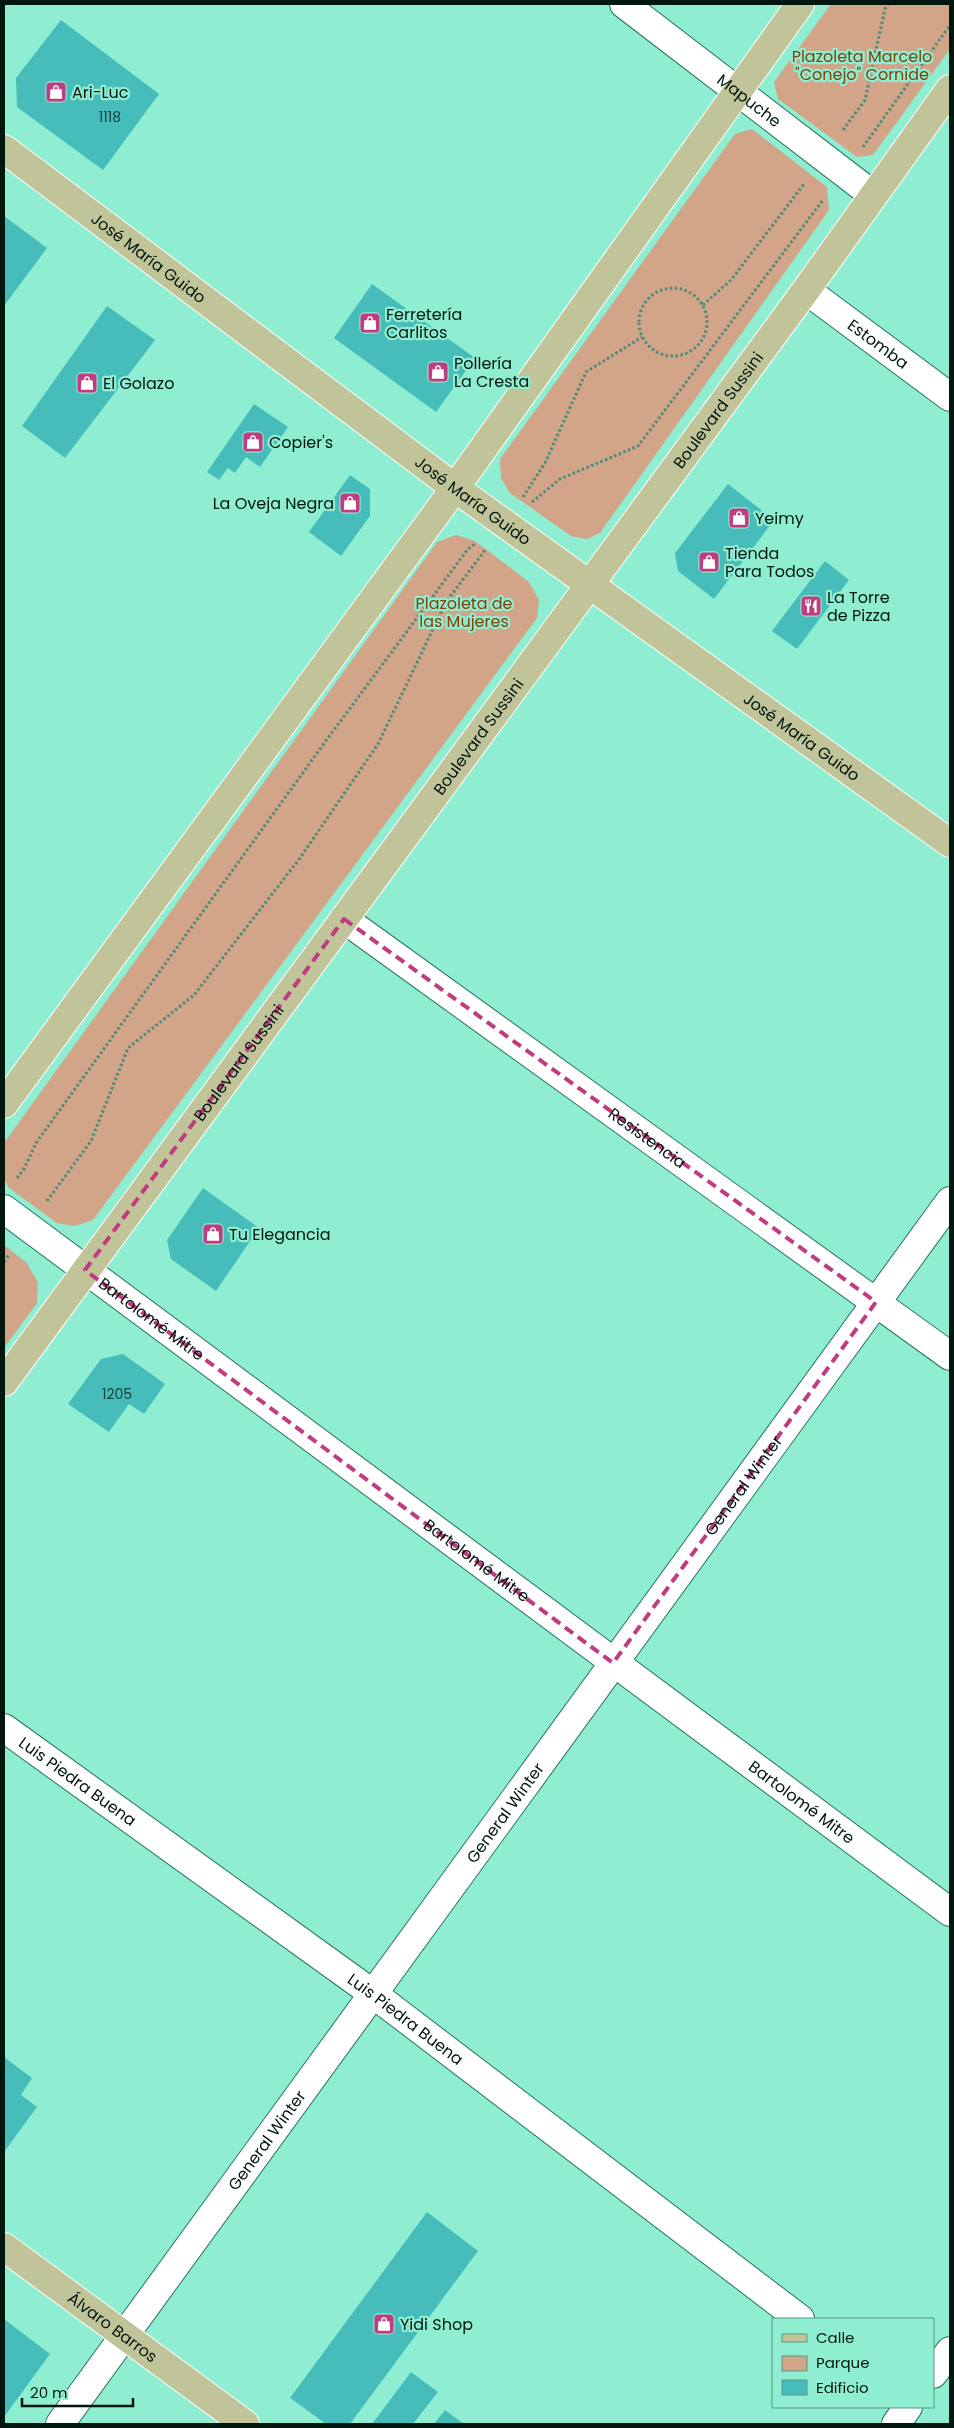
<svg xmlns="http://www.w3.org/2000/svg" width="954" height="2428" viewBox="0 0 954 2428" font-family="Poppins,sans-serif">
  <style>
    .green { fill: #d2a488 }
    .building { fill: #46bdba }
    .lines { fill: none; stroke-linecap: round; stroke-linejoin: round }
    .minor-casing { stroke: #28725f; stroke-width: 30 }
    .major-casing { stroke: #fff; stroke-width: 30 }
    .path { stroke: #4d8b79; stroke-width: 3; stroke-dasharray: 2.5 2.5; stroke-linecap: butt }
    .minor { stroke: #fff; stroke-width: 28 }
    .major { stroke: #c1c498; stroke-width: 28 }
    .marked { fill: none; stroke: #c03b7f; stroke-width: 4; stroke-dasharray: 10 6; stroke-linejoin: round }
    .labels { text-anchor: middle; stroke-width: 4.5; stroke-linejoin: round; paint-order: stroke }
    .number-label { font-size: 14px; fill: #12403a }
    .park-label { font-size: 16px; fill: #81410a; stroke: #8feed2 }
    .poi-label { font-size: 16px; fill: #001710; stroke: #8feed2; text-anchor: start }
    .street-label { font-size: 16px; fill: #001710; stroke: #8feed2 }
  </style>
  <rect width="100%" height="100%" fill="#8feed2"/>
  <path class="green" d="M831,4H950V49L873,155L857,157L778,99L774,82Z
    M752,129L827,187L829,210L600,533L587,539L571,536L510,493L501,478L500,459L735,134Z
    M456,535L475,541L529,582L539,600L537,618L93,1220L75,1226L57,1223L9,1188L4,1178V1143L437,542Z
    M4,1245L27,1263L38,1283L37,1303L4,1348Z"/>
  <path class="building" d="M61,20L159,94L103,170L17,107L16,78Z
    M4,216L47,248L4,306Z
    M372,284L475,358L436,412L334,338Z
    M107,306L155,340L65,458L22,426Z
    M254,404L288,427L260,467L246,457L235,473L228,468L219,480L207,472Z
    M350,475L370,489V516L341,556L309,532Z
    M728,484L774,520L714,599L678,571L675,553Z
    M825,561L849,580L797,649L772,631Z
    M203,1188L259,1228L216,1291L171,1259L167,1240Z
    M123,1354L165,1384L144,1414L129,1404L109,1432L68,1404L101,1359Z
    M4,2057L32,2078L21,2095L37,2107L4,2152Z
    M427,2212L478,2251L350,2424H326L290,2398Z
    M4,2319L50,2354L4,2417Z
    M411,2372L438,2392L413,2424H372Z
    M445,2410L464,2424H434Z"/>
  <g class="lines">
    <g class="minor-casing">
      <g id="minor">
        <path id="s1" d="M624,4L873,195"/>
        <path id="s2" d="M806,290L950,397"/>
        <path id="s3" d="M344,919L950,1356"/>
        <path id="s4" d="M4,1209L950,1912"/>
        <path id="s5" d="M4,1728L372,1993L800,2319"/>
        <path d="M933,2374L950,2351"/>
        <path id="s6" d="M60,2424L950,1201"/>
        <path d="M896,2424L908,2407"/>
      </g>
    </g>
    <g class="major-casing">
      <g id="major">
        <path id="s7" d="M4,149L455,488L950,843"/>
        <path d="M4,1104L455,488L800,4"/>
        <path id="s8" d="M4,1382L806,290L950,89"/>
        <path id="s9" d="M4,2247L245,2424"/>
      </g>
    </g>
    <path class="path" d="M843,130L865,100L885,9L888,4
      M863,147L950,25
      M639 322a34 34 0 1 1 68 0a34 34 0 1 1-68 0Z
      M703,305L731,280L804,184
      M523,497L545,463L586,372L642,337
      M532,502L560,479L638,446L823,200
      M17,1178L24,1169L36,1143L325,742L468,549L475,544
      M47,1201L91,1141L128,1048L194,995L300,858L378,744L446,602L486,549
      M4,1262L9,1255"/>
    <use href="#minor" class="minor"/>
    <use href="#major" class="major"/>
  </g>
  <path class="marked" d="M344,919L876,1302L613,1663L85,1270Z"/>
  <defs>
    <g id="shop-square" transform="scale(1.125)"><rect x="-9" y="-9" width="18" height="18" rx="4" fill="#c03b7f" stroke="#8feed2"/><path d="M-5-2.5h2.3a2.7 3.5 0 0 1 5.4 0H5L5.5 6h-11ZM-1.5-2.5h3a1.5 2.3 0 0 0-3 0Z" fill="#fff"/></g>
    <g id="restaurant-square" transform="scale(1.125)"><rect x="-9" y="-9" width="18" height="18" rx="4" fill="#c03b7f" stroke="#8feed2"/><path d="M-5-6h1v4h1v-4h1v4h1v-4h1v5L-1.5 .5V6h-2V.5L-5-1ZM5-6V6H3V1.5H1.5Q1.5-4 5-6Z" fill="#fff"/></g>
  </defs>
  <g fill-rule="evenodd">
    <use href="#shop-square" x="56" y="92"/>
    <use href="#shop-square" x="370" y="323"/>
    <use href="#shop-square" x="438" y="372"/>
    <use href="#shop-square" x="87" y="383"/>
    <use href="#shop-square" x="253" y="442"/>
    <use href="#shop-square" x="350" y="503"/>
    <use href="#shop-square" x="739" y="518"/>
    <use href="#shop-square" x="709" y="562"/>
    <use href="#restaurant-square" x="811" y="606"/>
    <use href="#shop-square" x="213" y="1234"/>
    <use href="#shop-square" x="384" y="2324"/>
  </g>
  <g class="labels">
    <g class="number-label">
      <text x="110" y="122">1118</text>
      <text x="117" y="1399">1205</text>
    </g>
    <g class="park-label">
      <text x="862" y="62">Plazoleta Marcelo<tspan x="862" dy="18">"Conejo" Cornide</tspan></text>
      <text x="464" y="609">Plazoleta de<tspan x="464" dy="18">las Mujeres</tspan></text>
    </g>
    <g class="poi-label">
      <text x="72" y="98">Ari-Luc</text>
      <text x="386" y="320">Ferretería<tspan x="386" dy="18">Carlitos</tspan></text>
      <text x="454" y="369">Pollería<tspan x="454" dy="18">La Cresta</tspan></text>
      <text x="103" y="389">El Golazo</text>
      <text x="269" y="448">Copier's</text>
      <text x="334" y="509" text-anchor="end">La Oveja Negra</text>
      <text x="755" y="524">Yeimy</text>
      <text x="725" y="559">Tienda<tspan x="725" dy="18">Para Todos</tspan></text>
      <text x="827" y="603">La Torre<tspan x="827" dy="18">de Pizza</tspan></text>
      <text x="229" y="1240">Tu Elegancia</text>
      <text x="400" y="2330">Yidi Shop</text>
    </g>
    <g class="street-label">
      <text dy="6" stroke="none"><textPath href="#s1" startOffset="158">Mapuche</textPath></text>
      <text dy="6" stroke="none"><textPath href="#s7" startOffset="181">José María Guido</textPath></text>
      <text dy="6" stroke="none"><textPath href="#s2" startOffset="90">Estomba</textPath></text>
      <text dy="6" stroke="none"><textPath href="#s8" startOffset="1206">Boulevard Sussini</textPath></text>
      <text dy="6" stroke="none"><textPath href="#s7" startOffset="586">José María Guido</textPath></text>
      <text dy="6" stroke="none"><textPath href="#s8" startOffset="801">Boulevard Sussini</textPath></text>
      <text dy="6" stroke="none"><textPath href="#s7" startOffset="991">José María Guido</textPath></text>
      <text dy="6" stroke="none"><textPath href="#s8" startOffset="396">Boulevard Sussini</textPath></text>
      <text dy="6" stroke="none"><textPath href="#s3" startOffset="374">Resistencia</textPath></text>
      <text dy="6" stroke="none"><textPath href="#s4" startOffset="184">Bartolomé Mitre</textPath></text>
      <text dy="6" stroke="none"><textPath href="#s6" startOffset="1161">General Winter</textPath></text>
      <text dy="6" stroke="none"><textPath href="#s4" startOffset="589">Bartolomé Mitre</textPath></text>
      <text dy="6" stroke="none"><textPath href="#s5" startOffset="91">Luis Piedra Buena</textPath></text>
      <text dy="6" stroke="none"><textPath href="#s4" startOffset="994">Bartolomé Mitre</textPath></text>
      <text dy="6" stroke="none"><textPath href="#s6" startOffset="756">General Winter</textPath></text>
      <text dy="6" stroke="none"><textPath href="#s5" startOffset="496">Luis Piedra Buena</textPath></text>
      <text dy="6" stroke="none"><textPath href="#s6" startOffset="351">General Winter</textPath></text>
      <text dy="6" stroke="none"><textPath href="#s9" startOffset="135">Álvaro Barros</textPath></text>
    </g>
  </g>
  <rect width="954" height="2428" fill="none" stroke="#001710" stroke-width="10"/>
  <rect x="772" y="2318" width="162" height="90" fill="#8feed2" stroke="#569884"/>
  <rect x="782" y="2334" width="25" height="8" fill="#c1c498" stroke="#569884"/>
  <text x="816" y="2343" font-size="15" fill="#001710">Calle</text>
  <rect x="782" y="2356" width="25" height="15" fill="#d2a488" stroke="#569884"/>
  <text x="816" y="2368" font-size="15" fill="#001710">Parque</text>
  <rect x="782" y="2380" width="25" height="15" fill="#46bdba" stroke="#569884"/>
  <text x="816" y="2393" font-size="15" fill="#001710">Edificio</text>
  <path d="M22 2398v8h111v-8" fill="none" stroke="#001710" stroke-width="2.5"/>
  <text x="30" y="2398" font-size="15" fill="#001710" stroke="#8feed2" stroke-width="4" paint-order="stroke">20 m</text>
</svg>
